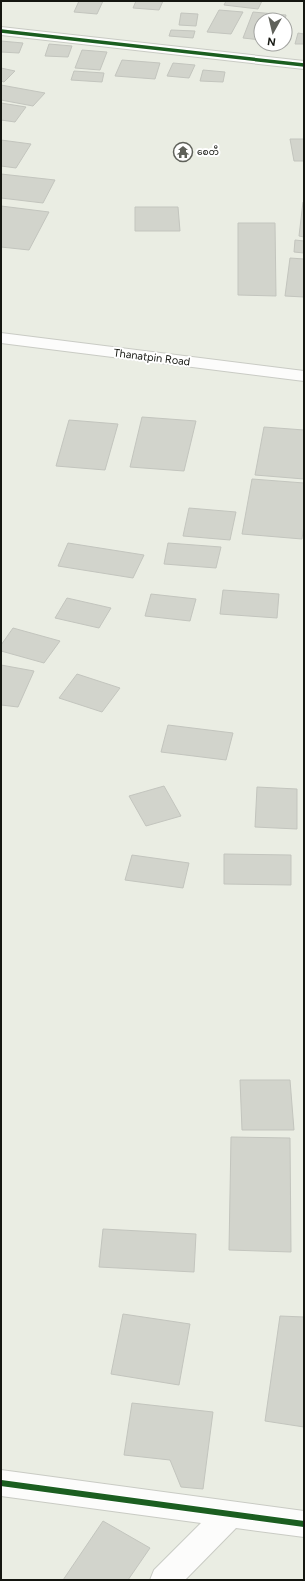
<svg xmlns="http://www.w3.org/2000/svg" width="305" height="1581" viewBox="0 0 305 1581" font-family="Figtree,'Noto Sans Myanmar',sans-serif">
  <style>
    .building { fill: #d2d4cc; stroke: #c3c5be }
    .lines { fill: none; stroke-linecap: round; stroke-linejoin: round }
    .minor-casing { stroke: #c9cbc4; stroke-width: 2 }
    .secondary-casing { stroke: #c9cbc4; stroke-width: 2 }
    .minor { fill: #fcfcfb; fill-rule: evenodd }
    .secondary { fill: #fcfcfb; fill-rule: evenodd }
    .cycleway-far1-casing { stroke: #fff; stroke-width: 5.5 }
    .cycleway-casing { stroke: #fff; stroke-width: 8 }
    .cycleway-far1 { stroke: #1b5e20; stroke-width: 3.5 }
    .cycleway { stroke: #1b5e20; stroke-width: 6 }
    .labels { text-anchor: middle; stroke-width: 4; stroke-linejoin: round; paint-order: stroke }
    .far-poi-label { font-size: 9px; fill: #141610; stroke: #fff; text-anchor: start }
    .street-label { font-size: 11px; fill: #141610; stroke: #fff }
  </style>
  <rect width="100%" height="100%" fill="#eaede3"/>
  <path class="building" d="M79,1H103L97,14L74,12Z
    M136,1H163L159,10L133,8Z
    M226,1H262L258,9L224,5Z
    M219,10L243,12L231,34L207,32Z
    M253,12L286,15L285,20H261V40L243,38Z
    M181,13L198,14L196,26L179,25Z
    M171,30L195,31L193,38L169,36Z
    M298,33L304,34V44H295Z
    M1,41L23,43L19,53L1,52Z
    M49,44L72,46L68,57L45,56Z
    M82,50L107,52L100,70L75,68Z
    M122,60L160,63L155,79L115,76Z
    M173,63L195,65L189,78L167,76Z
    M1,68L15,71L4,82L1,81Z
    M203,70L225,72L223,82L200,81Z
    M74,71L104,73L102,82L71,80Z
    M1,85L45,93L33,106L1,100Z
    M1,103L26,107L15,122L1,120Z
    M290,139H304V161H294Z
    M1,140L31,144L16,168L1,166Z
    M1,174L55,180L43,203L1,198Z
    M303,202H304V237L299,236Z
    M1,206L49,212L29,250L1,247Z
    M135,207H178L180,231H135Z
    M238,223H275L276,296L238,295Z
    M295,240L304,241V253L294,252Z
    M290,258L304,259V297L285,296Z
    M142,417L196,421L184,471L130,467Z
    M69,420L118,424L105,470L56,466Z
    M264,427L304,430V479L255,475Z
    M252,479L304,483V525L302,539L242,534Z
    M189,508L236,512L230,540L183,536Z
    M68,543L144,555L133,578L58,566Z
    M168,543L221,547L216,568L164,564Z
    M223,590L279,594L277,618L220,614Z
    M151,594L196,599L190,621L145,616Z
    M67,598L111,608L99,628L55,618Z
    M13,628L60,641L44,663L1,651V645Z
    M1,665L34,671L18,707L1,705Z
    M77,674L120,688L102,712L59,698Z
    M168,725L233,733L226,760L161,752Z
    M164,786L181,816L146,826L129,796Z
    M257,787L297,789V829L255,827Z
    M224,854L291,855V885L224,884Z
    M132,855L189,863L183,888L125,880Z
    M240,1080H290L294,1130H242Z
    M231,1137L290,1138L291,1252L229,1250Z
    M103,1229L196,1234L194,1272L99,1267Z
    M123,1314L190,1324L179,1385L111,1374Z
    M280,1316L304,1317V1427L265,1421Z
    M132,1403L213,1412L203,1489L181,1487L170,1460L124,1455Z
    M103,1521L150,1548L128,1580H63Z"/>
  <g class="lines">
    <g class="minor-casing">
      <path id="minor" d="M1,27L304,61V69L1,35Z
        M1,1470L304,1511V1537L236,1528L185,1580H150L154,1570L201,1523L1,1496Z"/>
    </g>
    <g class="secondary-casing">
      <path id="secondary" d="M1,333L304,371V381L1,343Z"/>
    </g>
    <use href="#minor" class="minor"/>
    <use href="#secondary" class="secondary"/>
    <g class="cycleway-far1-casing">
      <path id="cycleway-far1" d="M1,31L304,65"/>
    </g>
    <g class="cycleway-casing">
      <path id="cycleway" d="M1,1483L304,1524"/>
    </g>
    <use href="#cycleway-far1" class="cycleway-far1"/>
    <use href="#cycleway" class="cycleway"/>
  </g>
  <defs>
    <g id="temple-ring" transform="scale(1)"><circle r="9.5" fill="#fff" stroke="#5f615a" stroke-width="1.5"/><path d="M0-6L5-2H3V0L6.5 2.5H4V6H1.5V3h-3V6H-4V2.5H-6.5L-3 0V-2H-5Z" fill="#5f615a"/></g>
  </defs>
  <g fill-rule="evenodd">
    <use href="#temple-ring" x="183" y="152"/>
  </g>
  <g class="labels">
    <g class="far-poi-label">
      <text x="197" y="155">စေတီ</text>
    </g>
    <g class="street-label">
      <text transform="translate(152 357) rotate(7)" y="4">Thanatpin Road</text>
    </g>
  </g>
  <rect width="305" height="1581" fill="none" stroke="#141610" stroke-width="4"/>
  <g transform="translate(273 32) rotate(188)"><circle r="19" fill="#ffffff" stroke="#a1a29f"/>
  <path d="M0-3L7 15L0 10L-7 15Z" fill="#5f615a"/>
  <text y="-6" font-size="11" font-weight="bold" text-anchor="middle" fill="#141610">N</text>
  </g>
</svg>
